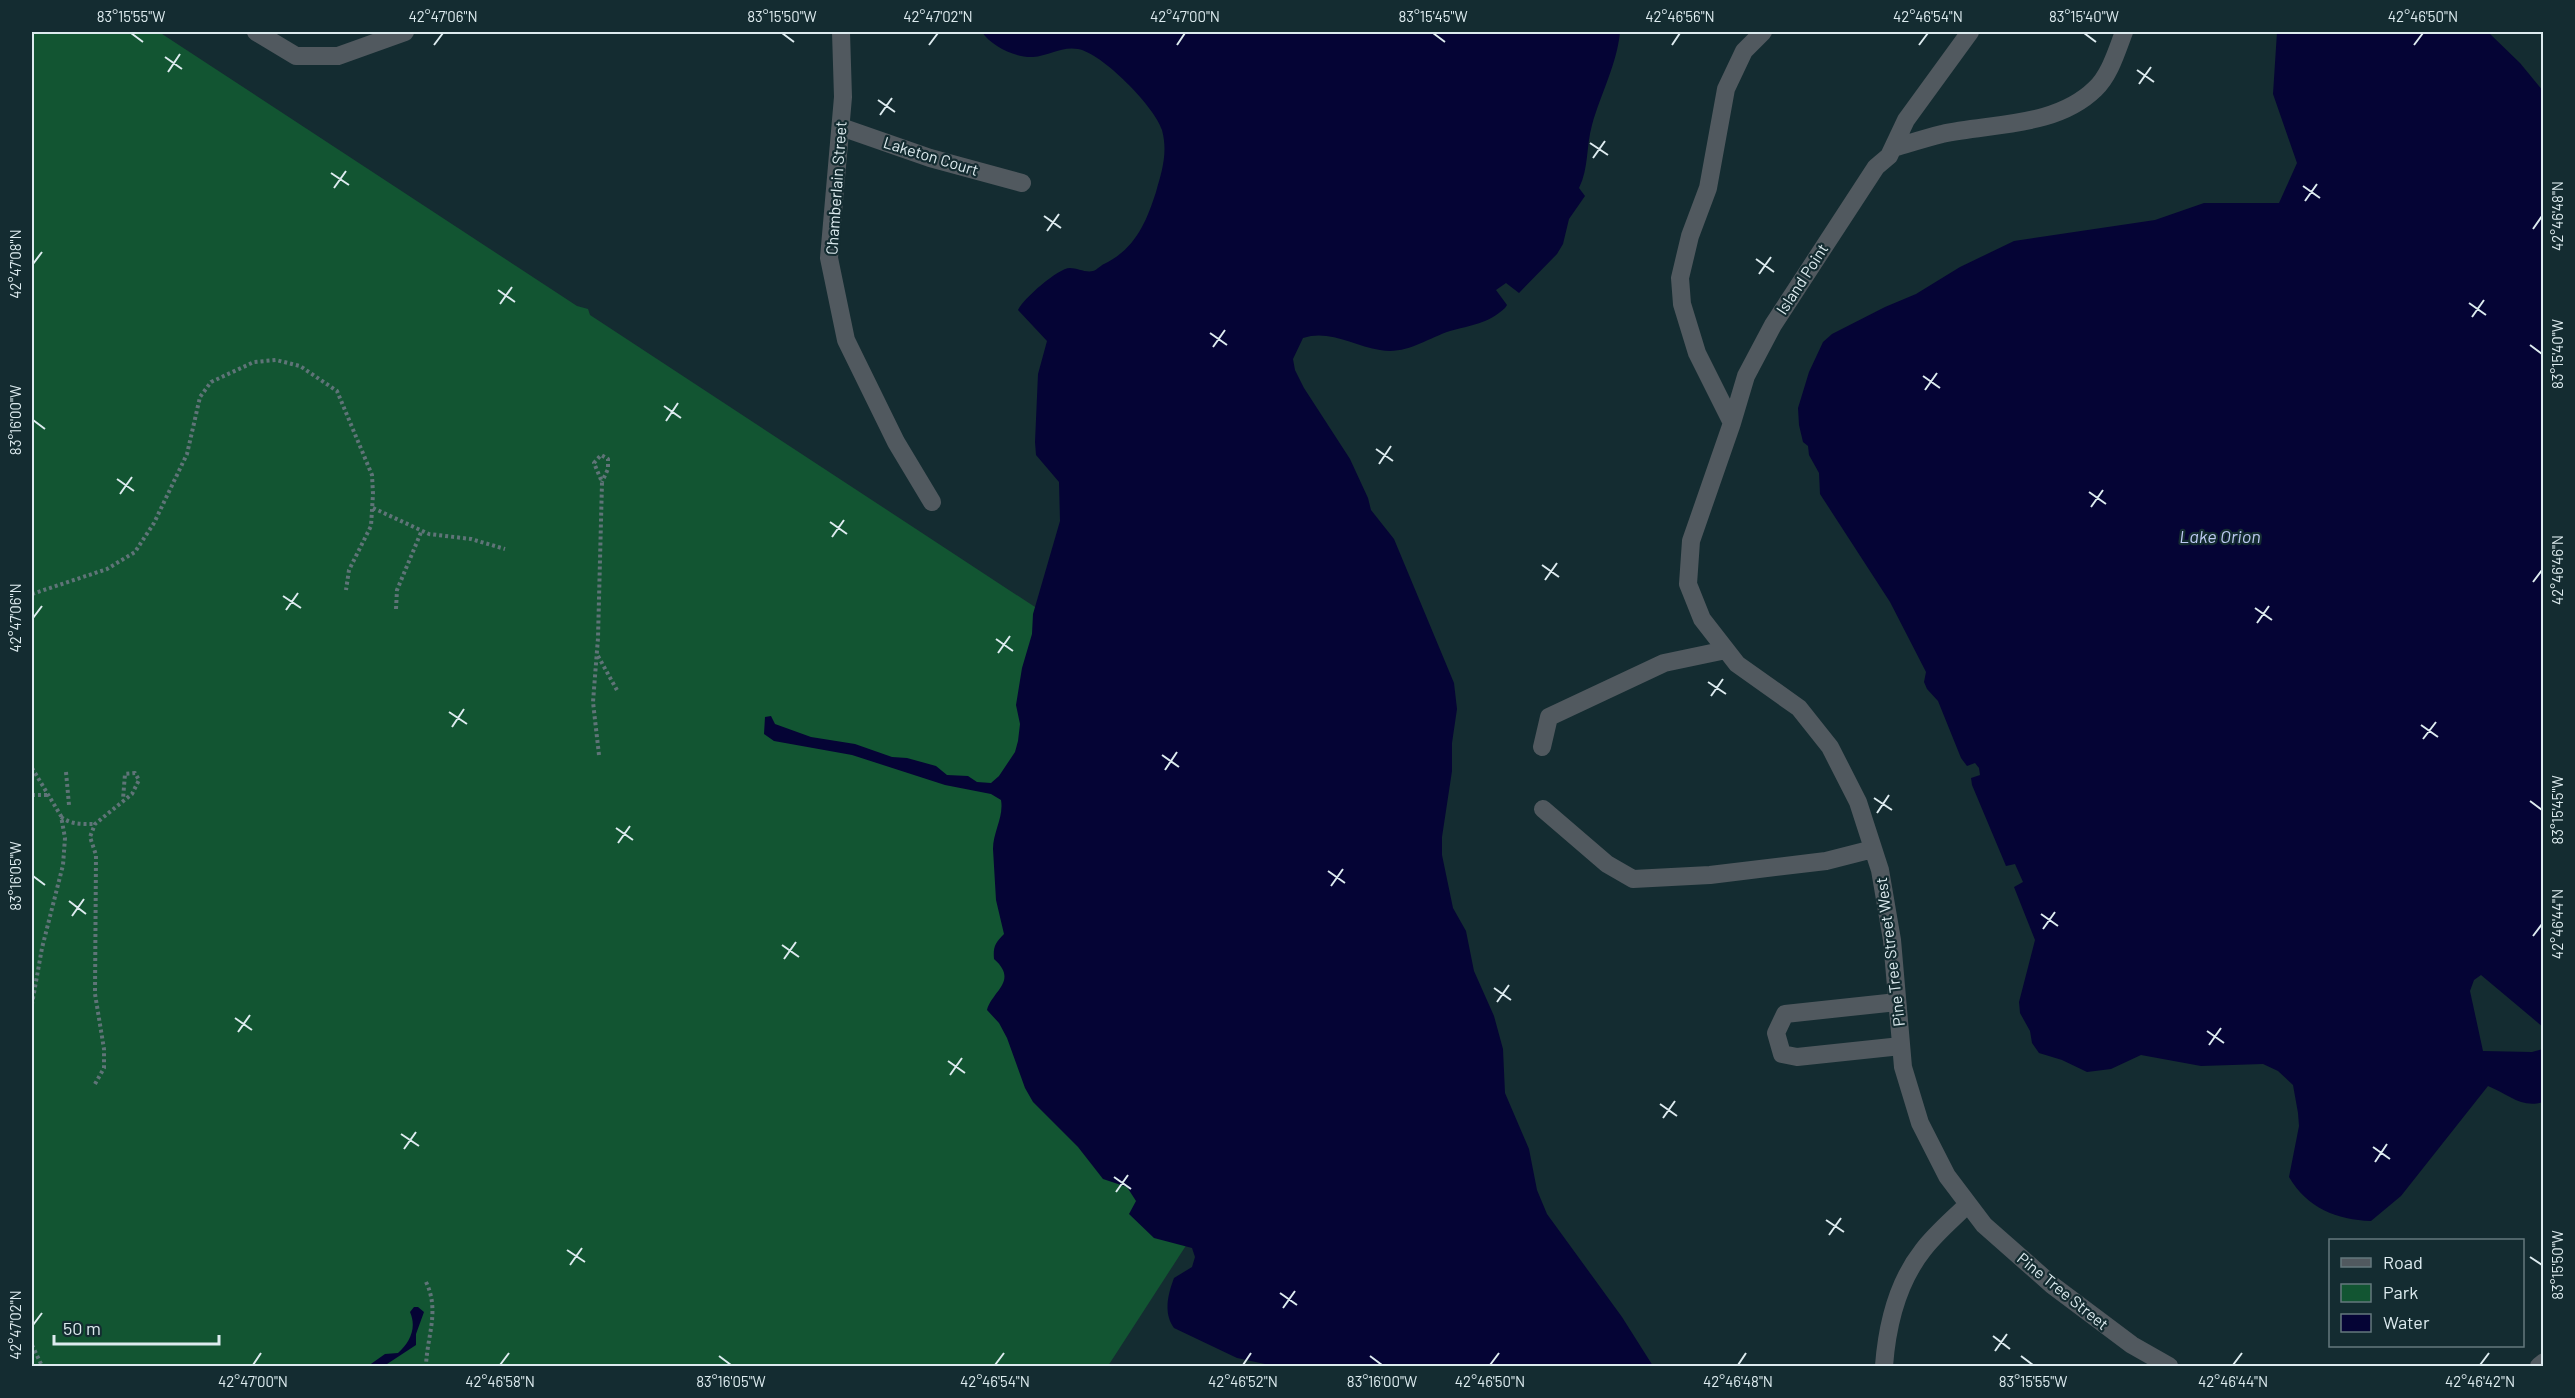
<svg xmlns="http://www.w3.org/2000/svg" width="2575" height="1398" viewBox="0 0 2575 1398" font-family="Barlow,sans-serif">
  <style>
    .green { fill: #125532 }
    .water { fill: #050435 }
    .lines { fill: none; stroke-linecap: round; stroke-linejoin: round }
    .path { stroke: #5f7478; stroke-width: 4; stroke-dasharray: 3 3; stroke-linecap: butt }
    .minor { stroke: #51595f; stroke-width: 18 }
    .ticks { fill: none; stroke: #ddebef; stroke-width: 2 }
    .labels { text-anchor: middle; stroke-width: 4.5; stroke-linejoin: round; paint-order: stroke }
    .street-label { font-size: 16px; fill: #ddebef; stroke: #142c31 }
    .water-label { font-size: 18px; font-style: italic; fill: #bdc9f2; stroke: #142c31 }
    .neatline { fill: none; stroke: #ddebef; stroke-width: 2 }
    .ticks-label { font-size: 15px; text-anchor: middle; fill: #ddebef }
  </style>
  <rect width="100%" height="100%" fill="#142c31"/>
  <path class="green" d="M32,32H159L577,306L588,309L590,315L1431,867L1108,1366H32Z"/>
  <path class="water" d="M982,32H1620C1617,64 1601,93 1592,125C1586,146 1589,168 1579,188L1585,196L1569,219L1563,244L1557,254L1519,293L1506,283L1496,290L1507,305L1505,308C1488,324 1471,325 1450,331C1426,339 1406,355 1380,350C1354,346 1329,329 1303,338L1293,359L1295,370L1304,388L1350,459L1368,498L1371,510L1394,539L1454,683L1457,709L1452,743V771L1442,837V855L1453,908L1466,931L1474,971L1494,1016L1503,1049L1505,1093L1529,1149L1537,1190L1547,1214L1622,1317L1653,1366H1274L1237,1358L1174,1328C1163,1313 1168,1294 1174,1278L1192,1267L1195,1257L1192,1248L1154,1238L1129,1214L1136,1201L1127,1187L1103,1179L1078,1147L1033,1102L1025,1088L1007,1038L999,1023L987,1010C992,991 1019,981 994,959C993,947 995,943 1004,934L996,900L993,849C993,832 1004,817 1001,800L991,794L945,785L852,755L774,741L764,734L765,717L771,716L775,724L811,737L855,744L892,757L907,758L936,766L947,775L968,776L977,782L991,783L999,776L1015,752L1018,741L1020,724L1016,705L1022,668L1032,634L1033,614L1060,521L1059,482L1036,455L1035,442L1038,374L1047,341L1018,310C1023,299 1058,268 1070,268C1077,268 1086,273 1093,271C1097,270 1101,265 1104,264C1135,249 1146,223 1156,192C1162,171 1168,153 1162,130C1155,107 1102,53 1078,49C1062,46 1048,56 1033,57C1016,58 991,46 982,32Z
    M2277,32H2488L2520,63L2543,91V1027L2481,975L2474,980L2470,991L2483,1051L2532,1052L2543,1049V1102C2522,1109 2508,1094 2488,1086L2401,1196L2371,1221C2337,1220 2307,1208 2289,1177L2299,1126L2298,1113L2293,1085L2278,1071L2263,1064L2201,1066L2141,1055L2111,1069L2087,1072L2062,1060L2039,1053L2032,1043L2030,1031L2020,1013L2019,1002L2035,940L2014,887L2023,882L2015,864L2006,866L1972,785L1971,778L1980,775L1979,768L1975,763L1967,766L1961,758L1938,701L1927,689L1924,682L1926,672L1890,602L1820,494L1819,473L1809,455L1808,446L1803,442L1799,425L1798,408L1809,372L1823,342L1832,334L1885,307L1916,294L1960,267L2014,241L2155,220L2204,203H2279L2297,163L2273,94Z
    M414,1307H418L424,1312L416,1334V1345L384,1366H368L385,1354L398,1353C410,1342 417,1328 410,1312Z"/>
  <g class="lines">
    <path class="path" d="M373,508L429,534L471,539L505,549
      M32,594L107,569L135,552L154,523L187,454L200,397L211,382L254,362L276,360L300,366L337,391L372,475L373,494L371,526L349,570L346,590
      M396,609L397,590L422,530
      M598,656L618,692
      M599,755L593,702L598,638L602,482L594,463L601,455L608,459V469L602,482
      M32,768L61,816L65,838L63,865L42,948L32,1004
      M66,772L69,805
      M32,795H49
      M61,817C72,825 82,824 95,824
      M95,1084L104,1068V1049L95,994L96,855L90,837L95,824L132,794L139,780L135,773L125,774L123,799
      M426,1282C440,1311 427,1336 426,1366
      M32,1345L42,1366"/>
    <path class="minor" d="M256,32L296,56H338L405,32
      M841,32L843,97L829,258L846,340L896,442L932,502
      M1763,32L1744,51L1726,89L1708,188L1690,236L1680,278L1682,304L1697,353L1732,423L1691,541L1688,584L1702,619L1737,664L1799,708L1830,747L1858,802L1880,870L1892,940L1903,1067L1920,1123L1947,1176L1984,1225L2052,1285L2132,1345L2169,1366
      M841,127L930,158L1022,183
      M1893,148C1910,143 1926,138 1942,134C1993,123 2056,127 2095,89C2110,75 2117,50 2124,32
      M1732,423L1746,376L1773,325L1876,167L1889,156L1906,120L1970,32
      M1542,747L1549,717L1664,663L1726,650
      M1543,809L1607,864L1633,879L1710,875L1826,861L1873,849
      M1897,1002L1785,1014L1776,1033L1782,1054L1797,1057L1901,1046
      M1884,1366C1887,1326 1897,1283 1923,1250C1936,1233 1953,1219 1968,1204
      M2539,1366L2544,1362"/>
  </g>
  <path class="ticks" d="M131,33L143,42M782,33L794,42M1433,33L1445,42M2084,33L2096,42M434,45L443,33M929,45L938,33M1177,45L1185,33M1672,45L1680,33M1919,45L1928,33M2414,45L2423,33M165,57L182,69M2137,70L2154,82M168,72L180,54M2139,84L2151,67M878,100L895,112M880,115L892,98M1590,143L1608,155M1593,158L1605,141M331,173L349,185M2303,186L2320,198M334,188L346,171M2305,201L2317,184M1044,216L1061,228M2533,229L2542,216M1047,231L1059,214M1756,259L1774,272M33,264L42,252M1759,274L1771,257M498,290L515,302M2469,303L2486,315M500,304L512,287M2472,317L2484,300M1210,333L1227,345M2530,345L2542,354M1213,347L1225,330M1923,376L1940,388M1925,390L1937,373M664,406L681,418M33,420L45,429M666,421L678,403M1376,449L1393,461M1379,464L1391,446M117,479L134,491M2089,492L2106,504M120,494L132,477M2091,507L2103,490M830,522L847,534M832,537L844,520M1542,565L1559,577M1545,580L1557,563M2533,582L2542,570M283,596L301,608M2255,608L2272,620M286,610L298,593M33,618L42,606M2257,623L2269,606M996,639L1013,651M998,653L1010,636M1708,682L1726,694M1711,696L1723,679M449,712L467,724M2421,725L2438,737M452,727L464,709M2423,739L2436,722M1162,755L1179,767M1165,770L1177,752M1874,798L1892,810M2530,801L2542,810M1877,813L1889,795M616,828L633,840M618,843L630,826M1328,871L1345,883M33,876L45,885M1331,886L1343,869M69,901L86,914M2041,914L2058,926M72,916L84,899M2043,929L2055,912M2533,936L2542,924M782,945L799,957M784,959L796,942M1494,988L1511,1000M1497,1002L1509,985M235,1018L252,1030M2207,1031L2224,1043M238,1032L250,1015M2209,1045L2221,1028M948,1061L965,1073M950,1075L962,1058M1660,1104L1677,1116M1663,1118L1675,1101M401,1134L419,1146M2373,1147L2390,1159M404,1149L416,1132M2375,1162L2387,1144M1114,1177L1131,1189M1116,1192L1128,1175M1826,1220L1844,1232M1829,1235L1841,1218M567,1250L585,1262M2530,1257L2542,1265M570,1265L582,1248M1280,1293L1297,1305M1283,1308L1295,1291M33,1325L42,1313M1993,1336L2010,1349M1995,1351L2007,1334M719,1356L731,1365M1370,1356L1382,1365M2021,1356L2033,1365M253,1365L261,1353M500,1365L509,1353M995,1365L1004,1353M1243,1365L1251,1353M1490,1365L1499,1353M1738,1365L1746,1353M2233,1365L2242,1353M2480,1365L2489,1353"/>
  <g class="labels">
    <g class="street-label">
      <text transform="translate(931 156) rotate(17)" y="6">Laketon Court</text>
      <text transform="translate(836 188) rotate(-86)" y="6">Chamberlain Street</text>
      <text transform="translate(1802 279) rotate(-57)" y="6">Island Point</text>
      <text transform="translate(1890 952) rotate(-97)" y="6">Pine Tree Street West</text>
      <text transform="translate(2063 1291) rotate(39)" y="6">Pine Tree Street</text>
    </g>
    <g class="water-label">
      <text x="2220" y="543">Lake Orion</text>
    </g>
  </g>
  <rect width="2575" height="1398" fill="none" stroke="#142c31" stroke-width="66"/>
  <rect x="2329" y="1239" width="195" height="108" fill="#142c31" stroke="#64787d" stroke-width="1.5"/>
  <rect x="2341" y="1258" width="30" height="9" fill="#51595f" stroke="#64787d" stroke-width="1.5"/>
  <text x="2383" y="1269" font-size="18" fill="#ddebef">Road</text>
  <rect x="2341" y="1284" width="30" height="18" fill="#125532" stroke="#64787d" stroke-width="1.5"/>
  <text x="2383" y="1299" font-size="18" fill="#ddebef">Park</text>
  <rect x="2341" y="1314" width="30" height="18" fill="#050435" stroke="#64787d" stroke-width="1.5"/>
  <text x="2383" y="1329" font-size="18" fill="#ddebef">Water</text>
  <path d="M54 1335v9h165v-9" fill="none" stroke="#ddebef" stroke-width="3"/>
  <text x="63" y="1335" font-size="18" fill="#ddebef" stroke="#142c31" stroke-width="4.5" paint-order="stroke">50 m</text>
  <rect x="33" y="33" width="2509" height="1332" class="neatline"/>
  <g class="ticks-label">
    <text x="131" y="22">83°15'55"W</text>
    <text x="443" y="22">42°47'06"N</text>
    <text x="782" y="22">83°15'50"W</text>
    <text x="938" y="22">42°47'02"N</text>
    <text x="1185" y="22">42°47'00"N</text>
    <text x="1433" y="22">83°15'45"W</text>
    <text x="1680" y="22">42°46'56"N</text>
    <text x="1928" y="22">42°46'54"N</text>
    <text x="2084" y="22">83°15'40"W</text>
    <text x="2423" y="22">42°46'50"N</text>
    <text transform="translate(2558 216) rotate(-90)" y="5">42°46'48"N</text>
    <text transform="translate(16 264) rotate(-90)" y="5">42°47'08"N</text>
    <text transform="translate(2558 354) rotate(-90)" y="5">83°15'40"W</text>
    <text transform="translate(16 420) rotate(-90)" y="5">83°16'00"W</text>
    <text transform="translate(2558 570) rotate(-90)" y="5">42°46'46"N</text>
    <text transform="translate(16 618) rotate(-90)" y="5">42°47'06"N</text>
    <text transform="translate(2558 810) rotate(-90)" y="5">83°15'45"W</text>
    <text transform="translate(16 876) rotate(-90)" y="5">83°16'05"W</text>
    <text transform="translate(2558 924) rotate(-90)" y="5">42°46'44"N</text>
    <text transform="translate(2558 1265) rotate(-90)" y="5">83°15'50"W</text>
    <text transform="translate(16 1325) rotate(-90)" y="5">42°47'02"N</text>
    <text x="253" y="1387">42°47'00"N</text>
    <text x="500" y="1387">42°46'58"N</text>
    <text x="731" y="1387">83°16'05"W</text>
    <text x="995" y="1387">42°46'54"N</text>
    <text x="1243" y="1387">42°46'52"N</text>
    <text x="1382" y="1387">83°16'00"W</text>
    <text x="1490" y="1387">42°46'50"N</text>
    <text x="1738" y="1387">42°46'48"N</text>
    <text x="2033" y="1387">83°15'55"W</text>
    <text x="2233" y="1387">42°46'44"N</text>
    <text x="2480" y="1387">42°46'42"N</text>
  </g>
</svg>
